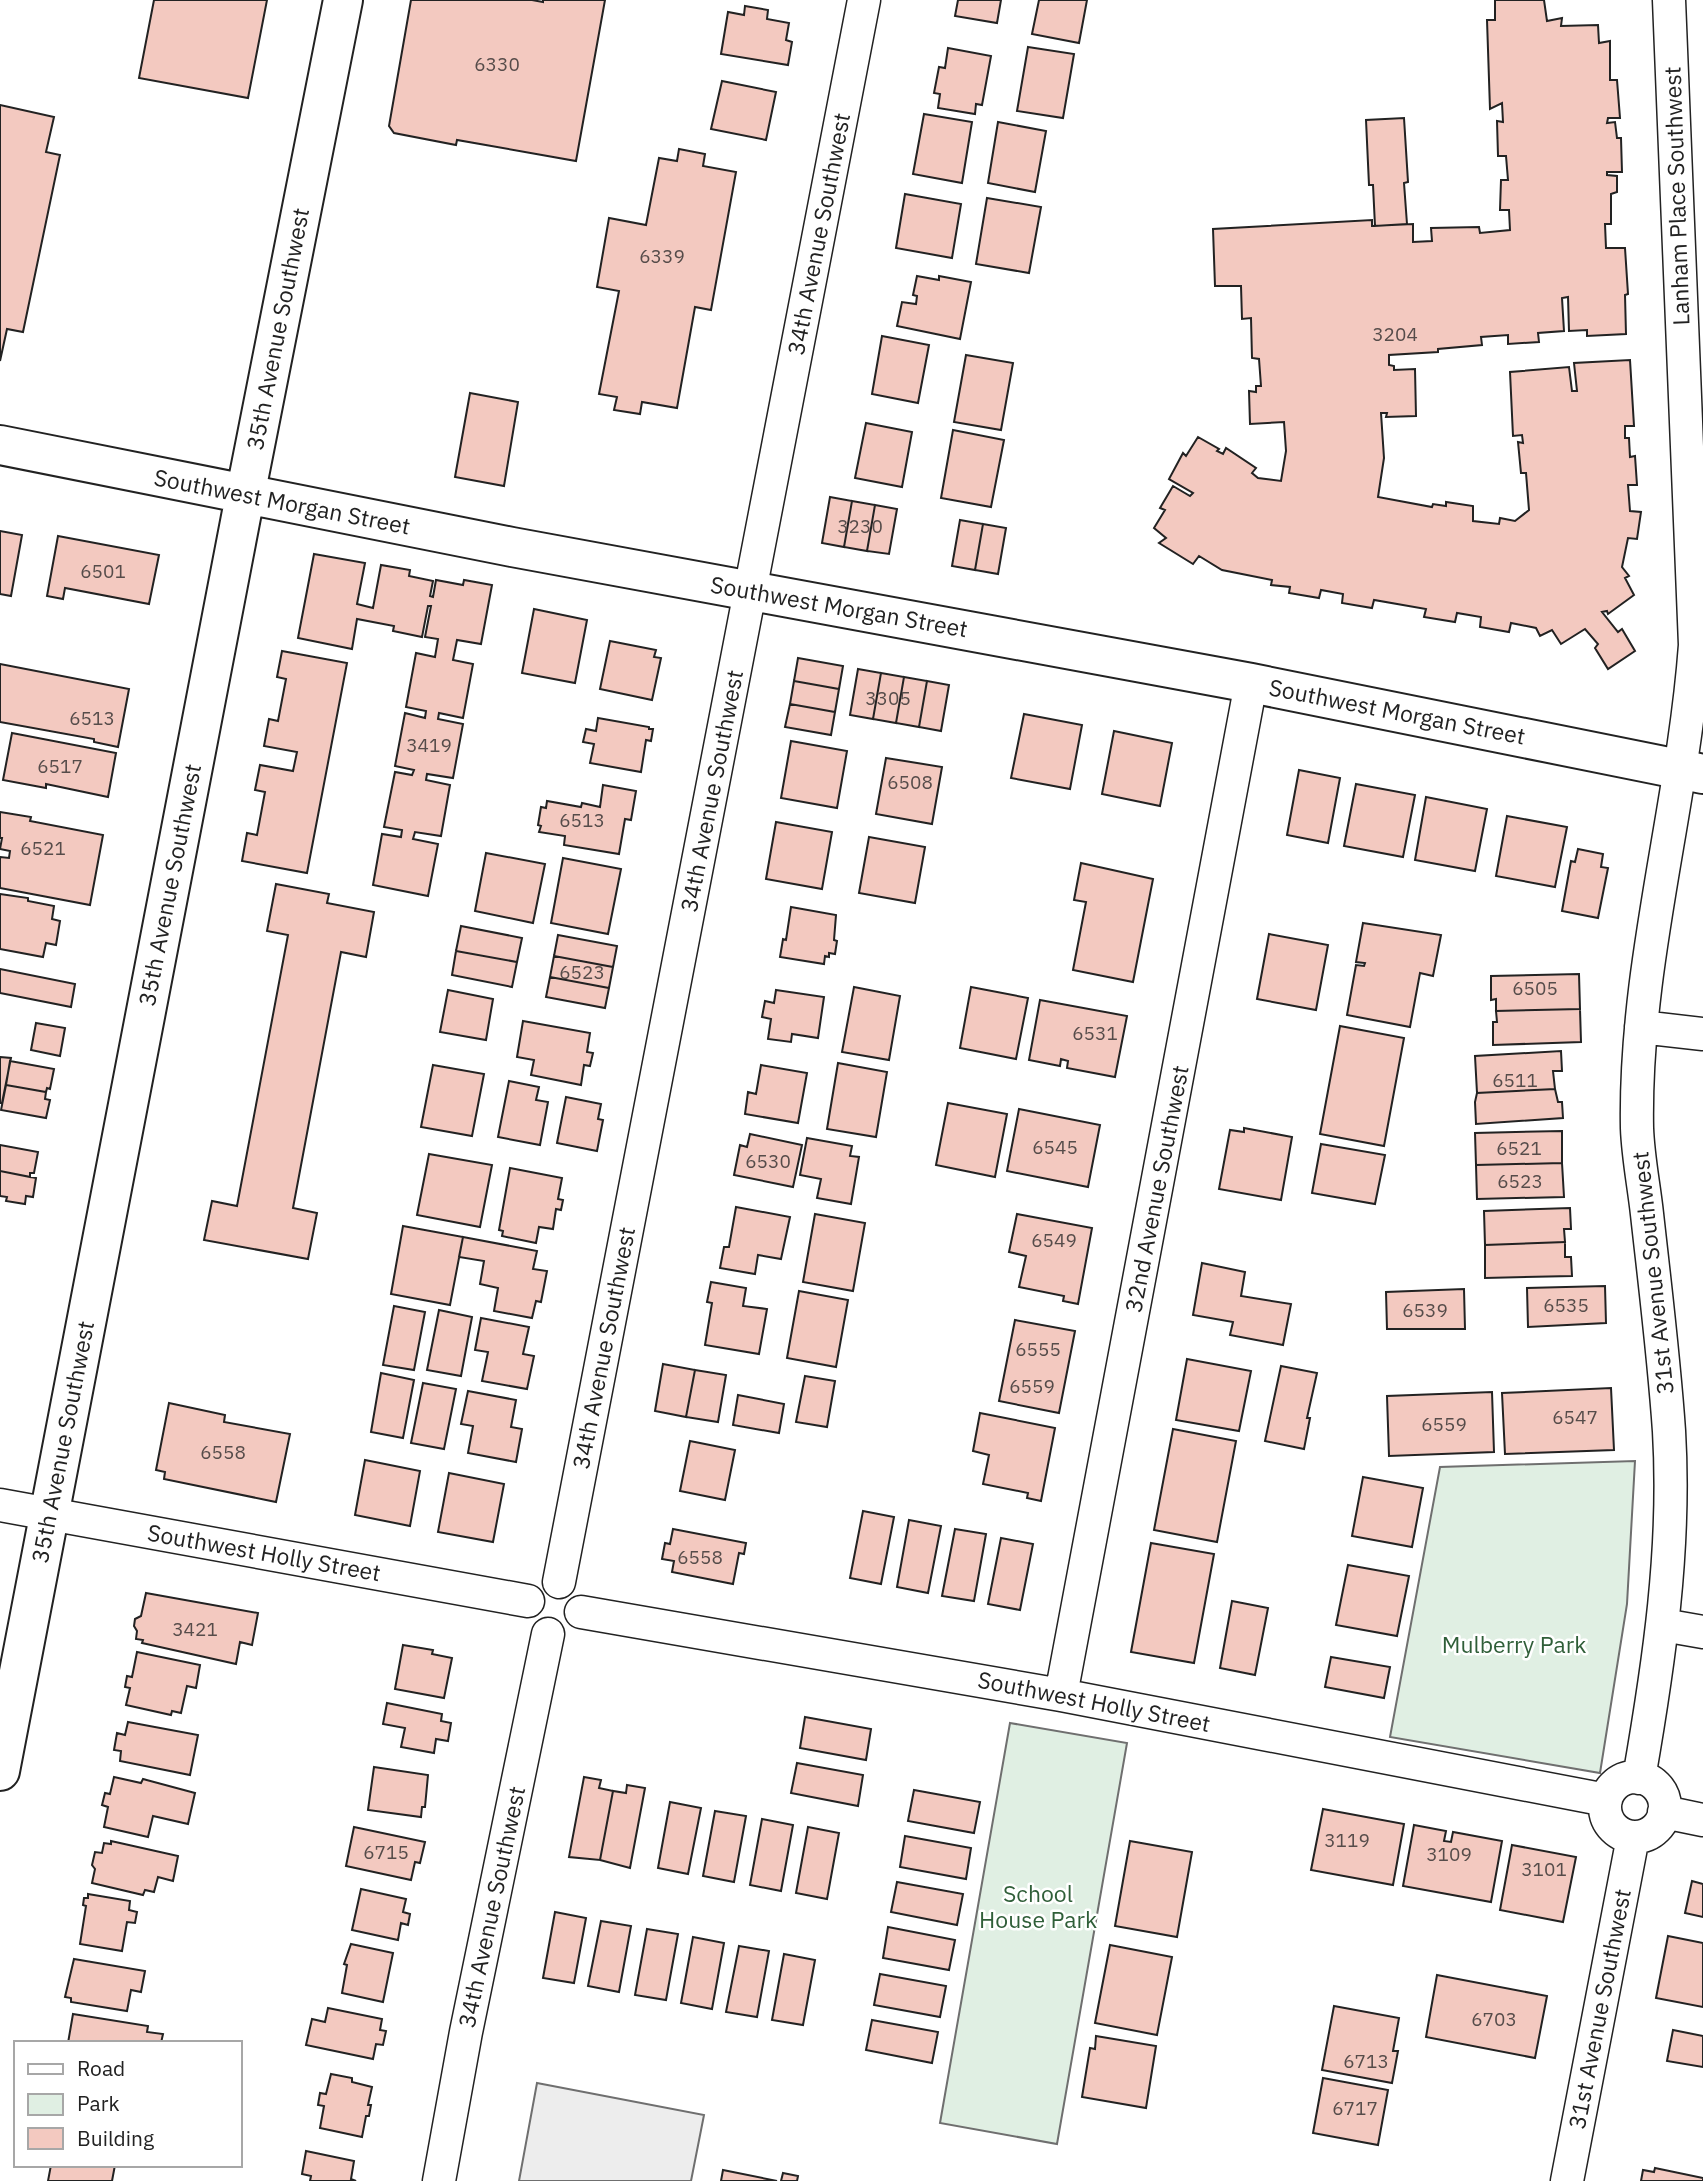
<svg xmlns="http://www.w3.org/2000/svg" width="1703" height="2181" viewBox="0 0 1703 2181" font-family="'IBM Plex Sans',sans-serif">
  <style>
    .green { fill: #e0efe3; stroke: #6f6f6f; stroke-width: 2 }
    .parking { fill: #ededed; stroke: #6f6f6f; stroke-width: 2 }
    .building { fill: #f3c9c0; stroke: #222; stroke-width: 2 }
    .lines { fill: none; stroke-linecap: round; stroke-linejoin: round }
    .street-casing { stroke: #222; stroke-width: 35 }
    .secondary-casing { stroke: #222; stroke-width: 42 }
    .street { stroke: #fff; stroke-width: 32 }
    .secondary { stroke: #fff; stroke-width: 38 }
    .labels { text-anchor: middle; stroke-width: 5; stroke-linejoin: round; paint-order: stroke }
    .number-label { font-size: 19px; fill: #564c4a }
    .street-label { font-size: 23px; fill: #222; stroke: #fff }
    .park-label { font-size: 23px; fill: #2f5e38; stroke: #fff }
  </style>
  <rect width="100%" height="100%" fill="#fff"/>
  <path class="green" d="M1635,1461L1627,1604L1600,1773L1390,1737L1440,1467Z
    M1010,1723L1127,1743L1057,2144L940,2123Z"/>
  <path class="parking" d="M537,2083L704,2115L691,2181H519Z"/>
  <path class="building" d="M154,0H267L248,98L139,78Z
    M411,0H532L543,2V0H605L576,161L457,140L456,145L394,133L389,126Z
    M958,0H1001L997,23L955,16Z
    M1039,0H1087L1079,43L1032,34Z
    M1495,0H1544L1547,21L1562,18L1561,26L1598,25L1599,43L1610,41V80H1617L1620,118H1608L1607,123L1615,122L1617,138H1621L1622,172H1607V175L1617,176V192L1611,194V224H1605L1606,248H1625L1628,294L1625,295L1626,334L1587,336V330L1569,331L1568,297L1562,298L1564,331L1538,333L1539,342L1508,344V335L1481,337L1482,345L1438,349V352L1389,355V365L1394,366V370L1415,369L1416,416L1386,417L1387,413H1381L1384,458L1378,497L1432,507L1433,504L1446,506V502L1473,506V521L1499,524L1500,518L1515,521L1529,510L1526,473H1521L1518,442L1523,443L1522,435L1513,436L1510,372L1569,367L1572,391H1577L1574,363L1630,360L1634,426H1625V438H1629L1630,457L1635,456L1637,485H1628L1630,511L1641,512L1637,539L1628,538L1622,567L1629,576L1625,578L1634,595L1608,614L1607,611L1602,612L1618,632L1622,629L1635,651L1608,669L1595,648L1598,644L1585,629L1561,644L1552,630L1540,636L1536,628L1511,623L1509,632L1480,627L1481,617L1457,613L1455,622L1424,617L1426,609L1374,600L1372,608L1342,603L1343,594L1321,590L1319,598L1289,593L1290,587L1271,585L1272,580L1222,570L1199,556L1193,564L1159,543L1166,538L1154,528L1165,510L1160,508L1173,486L1190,496L1193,493L1169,479L1183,453L1186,456L1198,437L1219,449L1217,451L1223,454L1226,448L1256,468L1252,473L1258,478L1281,481L1286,451L1284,422L1250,424L1249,391L1256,392V386H1261L1259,359L1252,358L1251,318L1242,319L1241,286H1215L1213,229L1372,220V226L1413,224V242L1432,241L1431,228L1479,227L1480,233L1510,230L1509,210H1500L1501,180H1508L1506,156H1498L1497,121L1503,122L1502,103L1490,109L1487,20H1495Z
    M745,6L768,10L767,19L789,23L786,40L792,42L788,65L721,54L728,12L744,15Z
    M1028,47L1074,54L1063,118L1017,111Z
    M948,48L991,56L982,105L976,104L975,114L938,108L940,94L934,93L939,67L945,68Z
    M722,81L776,92L766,140L711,129Z
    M0,105L54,117L46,152L60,155L23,332L7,329L0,361Z
    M924,114L972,122L962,183L913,174Z
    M1404,118L1408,182L1404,183L1407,224L1375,226L1373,185H1369L1366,120Z
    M998,122L1046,131L1035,192L988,183Z
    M679,149L705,154L703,166L736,172L711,310L695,307L677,408L642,402L640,414L614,410L617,397L599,394L619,291L597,287L609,218L646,225L659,158L677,161Z
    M905,194L961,204L952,258L896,248Z
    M987,198L1041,207L1029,273L976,264Z
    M917,276L939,280V276L971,282L960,339L897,326L902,302L916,304L917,296L913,295Z
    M882,336L929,345L918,403L872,394Z
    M966,355L1013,363L1001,430L954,422Z
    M470,393L518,402L504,486L455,477Z
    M866,423L912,432L902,487L855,478Z
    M953,430L1004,440L991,507L941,498Z
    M830,497L852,501L844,547L822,543Z
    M852,501L875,505L867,551L844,547Z
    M875,505L897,509L889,554L867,551Z
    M960,520L983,524L975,570L952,566Z
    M983,524L1006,528L998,574L975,570Z
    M0,531L22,535L11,596L0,594Z
    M58,536L159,555L149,604L65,588L63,599L47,596Z
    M314,554L365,563L357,604L373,608L381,565L410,570L409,576L433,581L430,596L433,597L436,580L463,585L464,580L492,585L481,644L457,640L453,660L473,664L463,718L439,713L438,719L463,724L453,778L427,774L426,780L450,785L441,836L415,832L413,839L438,844L428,896L373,885L382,834L401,837L402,830L384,827L395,772L412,775L414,770L395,766L405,713L425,718L426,711L406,707L416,653L435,657L438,639L425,637L431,606H428L422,637L393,631L394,626L357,619L352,649L298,638Z
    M534,609L587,620L575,683L522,673Z
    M610,641L656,650L654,657L661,658L652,700L600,689Z
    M282,651L347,663L307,873L242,861L247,833L257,835L265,792L255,790L260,765L293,771L297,752L264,746L269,719L278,721L286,679L277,677Z
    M798,658L843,666L839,689L794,681Z
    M0,664L129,689L118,747L94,742V739L0,722Z
    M858,669L881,673L873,719L850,715Z
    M881,673L904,677L896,723L873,719Z
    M904,677L927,681L919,727L896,723Z
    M794,681L839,689L835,712L790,704Z
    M927,681L949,685L941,731L919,727Z
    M790,704L835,712L831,735L785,727Z
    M1024,714L1082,725L1070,789L1011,778Z
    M598,718L649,727V729H653L651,741L646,740L641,772L590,763L594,744L583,742L586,729L596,731Z
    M1114,731L1172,743L1160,806L1102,794Z
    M12,733L116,753L108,797L46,784V788L3,780Z
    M791,741L847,751L837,808L781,798Z
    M886,758L942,767L932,824L876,814Z
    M1299,770L1340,778L1328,843L1287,835Z
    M1356,784L1415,795L1403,857L1344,846Z
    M603,785L636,791L631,820L625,819L619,854L564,845L565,836L539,832L541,826L538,825L541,807L546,808L547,801L581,807L582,803L600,807Z
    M1426,797L1487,809L1475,871L1415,860Z
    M0,812L31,817L30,821L103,835L90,905L0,888V857L9,858L10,851L0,849L2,838H0Z
    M1507,816L1567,827L1555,887L1496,876Z
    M776,822L832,832L822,889L766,879Z
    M869,837L925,847L915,903L859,893Z
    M1578,849L1603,854L1601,867L1608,868L1598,918L1562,911L1571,861L1575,862Z
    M486,853L545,864L533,923L475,911Z
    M563,858L621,869L608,934L551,923Z
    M1081,863L1153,879L1133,982L1073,970L1086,902L1074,900Z
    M276,884L329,894L327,903L374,912L366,957L341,952L293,1208L317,1213L308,1259L204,1240L212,1201L237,1206L288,935L267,931Z
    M0,894L28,898V901L54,906L52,919L60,921L56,945L46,943L43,957L0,949Z
    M791,907L836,915L834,940L837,941L835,954L829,953V957L825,956L824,964L780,957L783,939L786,940Z
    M1363,923L1441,935L1433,976L1420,973L1410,1027L1347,1015L1356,965L1364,966L1365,963L1356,962Z
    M461,926L522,938L517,962L456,951Z
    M1269,934L1328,945L1316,1010L1257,999Z
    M558,935L617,946L613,967L554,956Z
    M456,951L517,962L512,987L452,975Z
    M554,956L613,967L609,988L550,977Z
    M0,969L75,984L71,1007L0,993Z
    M1579,974L1580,1009L1496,1011V999L1491,1000V976Z
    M550,977L609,988L605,1008L546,997Z
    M854,987L900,996L889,1060L842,1052Z
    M971,987L1028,998L1016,1059L960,1048Z
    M448,990L493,999L486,1040L440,1032Z
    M776,990L824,997L818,1038L792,1034L791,1042L768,1039L771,1019L762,1017L765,1001L774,1003Z
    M1040,1000L1127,1016L1115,1077L1067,1068L1068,1061L1061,1059L1060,1066L1029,1060Z
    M1580,1009L1581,1042L1493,1045V1022H1497L1496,1011Z
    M523,1021L590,1033L587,1052L593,1053L590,1066L584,1065L581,1085L531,1075L534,1060L517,1057Z
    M36,1023L65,1028L60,1056L31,1050Z
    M1340,1026L1404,1038L1384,1146L1320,1134Z
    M1561,1051L1562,1071H1553L1555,1089L1477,1093L1475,1056Z
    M0,1057L11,1058L2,1103H0Z
    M10,1061L54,1069L50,1089L47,1088L46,1092L6,1085Z
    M838,1063L887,1072L876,1137L827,1129Z
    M433,1065L484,1074L472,1136L421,1127Z
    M761,1065L807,1073L798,1123L745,1114L748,1092L756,1094Z
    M509,1081L539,1087L536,1100L548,1102L540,1145L498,1137Z
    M6,1085L46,1092L45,1099L50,1100L46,1118L1,1110Z
    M1555,1089L1558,1102H1562L1563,1118L1476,1124L1475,1102L1477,1093Z
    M566,1097L601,1104L598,1119L603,1120L597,1151L557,1143Z
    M948,1103L1007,1114L995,1177L936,1165Z
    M1019,1109L1100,1125L1088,1187L1007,1171Z
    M1244,1128L1292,1137L1281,1200L1219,1189L1230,1130L1244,1132Z
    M1562,1131V1163L1476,1165L1475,1133Z
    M750,1134L802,1145L793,1187L734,1175L740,1145L747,1147Z
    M807,1138L852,1146L850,1156L859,1157L851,1204L817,1198L821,1179L800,1175Z
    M1321,1144L1385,1155L1375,1204L1312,1193Z
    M0,1145L38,1152L34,1173H30V1177L0,1171Z
    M429,1154L492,1165L480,1227L417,1215Z
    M1562,1163L1564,1197L1477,1199L1476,1165Z
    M510,1168L562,1178L558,1199L563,1200L561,1210L556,1209L553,1229L539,1227L536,1243L502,1236L503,1231L499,1230Z
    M0,1171L36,1178L33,1197L26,1196L25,1204L6,1201L7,1197L0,1196Z
    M736,1207L790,1217L781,1259L758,1255L755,1274L720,1268L724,1247H729Z
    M1570,1208L1571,1229H1564L1565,1242L1485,1245L1484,1211Z
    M815,1214L865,1223L853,1291L803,1282Z
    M1017,1214L1092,1228L1078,1304L1063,1301L1064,1296L1019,1287L1026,1256L1009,1252Z
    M403,1226L463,1237L450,1305L391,1294Z
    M463,1237L537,1251L533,1269L547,1271L541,1302L536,1301L532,1318L494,1311L498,1288L480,1284L484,1261L459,1257Z
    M1565,1242V1257H1571L1572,1276L1485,1278V1245Z
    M1202,1263L1245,1272L1241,1296L1291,1304L1283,1345L1230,1335L1233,1322L1193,1315Z
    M711,1282L746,1288L743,1306L767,1309L759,1354L705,1345L712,1303L707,1302Z
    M1605,1286L1606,1323L1528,1327L1527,1288Z
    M1464,1289L1465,1329H1387L1386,1292Z
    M799,1291L848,1300L836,1367L787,1358Z
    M394,1306L425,1312L414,1370L383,1365Z
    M439,1310L472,1317L461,1376L427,1370Z
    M481,1318L529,1327L523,1354L534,1356L527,1389L482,1381L488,1352L475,1350Z
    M1015,1320L1075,1331L1059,1413L999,1401Z
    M1187,1359L1251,1371L1239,1431L1176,1420Z
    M663,1364L695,1370L686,1417L655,1411Z
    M1281,1366L1317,1373L1307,1418H1310L1304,1449L1265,1441Z
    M695,1370L726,1375L718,1422L686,1417Z
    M381,1373L414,1380L403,1438L371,1432Z
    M805,1376L835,1381L827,1427L796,1422Z
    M423,1383L456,1389L444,1449L411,1443Z
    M1611,1388L1614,1450L1505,1454L1502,1393Z
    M468,1391L516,1400L511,1427L522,1429L516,1462L468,1453L473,1426L461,1424Z
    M1492,1392L1494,1452L1389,1456L1387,1396Z
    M738,1395L784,1404L779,1433L733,1425Z
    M169,1403L225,1415L224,1422L290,1434L276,1502L164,1479L165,1472L156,1470Z
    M980,1413L1055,1428L1041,1501L1027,1498L1028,1493L983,1484L989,1455L973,1451Z
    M1173,1429L1236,1441L1217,1542L1154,1530Z
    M690,1441L735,1450L725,1500L680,1491Z
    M365,1460L420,1471L410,1526L355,1515Z
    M449,1473L504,1484L493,1542L438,1532Z
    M1363,1477L1423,1488L1412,1547L1352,1536Z
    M863,1511L894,1517L881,1584L850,1578Z
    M909,1520L941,1526L928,1593L897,1587Z
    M673,1529L746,1543L744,1554L739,1553L733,1584L672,1572L674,1561L662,1559L665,1543L670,1544Z
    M955,1529L986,1534L974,1601L942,1596Z
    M1001,1538L1033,1544L1020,1610L988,1604Z
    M1151,1543L1214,1554L1194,1663L1131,1652Z
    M1348,1565L1409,1576L1397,1636L1336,1625Z
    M146,1593L258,1613L252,1645L240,1642L236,1664L142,1643L143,1640L136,1639L137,1631L134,1626L135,1619L141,1616Z
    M1232,1601L1268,1608L1255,1675L1220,1668Z
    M403,1645L433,1650L432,1654L452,1658L444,1698L395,1689Z
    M137,1652L200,1665L196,1688L187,1686L181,1713L172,1711L171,1715L126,1705L130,1688L125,1687L127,1676L132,1677Z
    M1331,1657L1390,1667L1384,1698L1325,1687Z
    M387,1703L442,1714L441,1721L451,1723L448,1741L436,1739L434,1753L401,1747L405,1728L383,1724Z
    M805,1717L871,1729L866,1760L800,1748Z
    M128,1722L198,1735L190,1775L120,1761L121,1751L114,1750L117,1733L125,1735Z
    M797,1763L863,1775L858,1806L791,1793Z
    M374,1767L428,1775L425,1807H422L421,1817L368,1810Z
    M114,1777L141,1783L143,1779L195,1793L188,1824L153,1816L148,1837L104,1827L108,1807L102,1805L105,1793L110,1794Z
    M584,1777L601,1780L599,1788L613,1791L600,1860L569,1857Z
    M627,1785L645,1788L630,1868L600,1860L613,1791L626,1793Z
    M914,1790L980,1802L974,1833L908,1821Z
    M670,1802L701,1808L688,1874L658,1868Z
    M1323,1809L1404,1824L1393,1885L1311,1870Z
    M715,1811L746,1816L734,1882L703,1876Z
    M762,1819L793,1825L781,1891L750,1885Z
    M1414,1825L1446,1831L1444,1841L1451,1842L1453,1832L1502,1841L1491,1902L1403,1886Z
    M354,1827L425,1842L420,1863L415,1862L411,1880L346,1866Z
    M808,1827L839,1833L827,1899L796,1893Z
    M905,1836L971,1848L966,1879L900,1867Z
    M111,1841L178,1856L173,1881L158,1877L154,1892L145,1890L143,1895L92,1883L95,1869L92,1865L95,1852L102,1853L104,1843L111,1844Z
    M1130,1841L1192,1852L1177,1937L1115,1926Z
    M1512,1845L1576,1857L1563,1922L1500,1910Z
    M1692,1881L1703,1884V1917L1685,1913Z
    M897,1882L963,1894L957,1925L891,1912Z
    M361,1889L406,1899L403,1912L410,1914L408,1925L401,1923L398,1940L352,1930Z
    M88,1894L130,1901L129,1910L137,1912L135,1923L127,1922L122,1951L80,1944L86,1906L83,1905L84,1898H88Z
    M555,1912L586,1918L574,1983L543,1978Z
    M601,1921L631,1926L619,1992L588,1986Z
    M888,1927L955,1940L949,1970L883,1958Z
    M647,1929L678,1934L666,2000L635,1995Z
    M1668,1936L1703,1943V2007L1656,1998Z
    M693,1937L724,1943L712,2009L681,2003Z
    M351,1944L393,1953L383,2002L342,1993L347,1965L344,1964Z
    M1110,1945L1172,1957L1157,2035L1095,2023Z
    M739,1946L769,1951L757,2017L726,2012Z
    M784,1954L815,1960L803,2025L772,2020Z
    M74,1959L145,1971L141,1992L131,1990L127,2011L71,2002V1998L65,1997Z
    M880,1974L946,1986L940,2017L874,2005Z
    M1437,1975L1547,1996L1535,2058L1426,2037Z
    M1334,2006L1399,2018L1393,2051H1398L1392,2083L1322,2070Z
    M328,2008L382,2019L380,2030L386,2031L383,2045L376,2044L373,2059L306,2045L312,2019L325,2022Z
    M73,2014L148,2026L147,2032L163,2034L161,2043H68Z
    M872,2020L938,2032L932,2063L866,2050Z
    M1673,2030L1703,2036V2067L1667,2061Z
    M1096,2036L1156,2046L1146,2108L1082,2097L1090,2048L1095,2049Z
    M331,2074L352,2078V2082L372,2087L368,2105H371L369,2116H366L362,2137L320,2128L324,2106L318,2105L320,2093L326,2094Z
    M1323,2078L1388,2090L1378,2145L1313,2133Z
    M306,2151L354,2161L351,2179L356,2181H310L311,2176L302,2174Z
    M51,2165H115L112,2181H48Z
    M1655,2168L1703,2178V2181H1641L1643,2170L1654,2172Z
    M723,2170L777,2181H721Z
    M783,2173L798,2176L797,2181H781Z"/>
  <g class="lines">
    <g class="street-casing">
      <path id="street" d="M1641,1027L1703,1034
        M0,1505L528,1601
        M559,1582L864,0
        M581,1612L1061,1695L1606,1800
        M1663,1625L1703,1632
        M1061,1695L1251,683
        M1605 1807a30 30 0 1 1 60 0a30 30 0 1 1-60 0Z
        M1639,1778C1659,1663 1676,1548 1669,1431C1664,1358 1655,1286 1647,1214C1644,1186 1638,1157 1637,1128C1634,965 1683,807 1695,645L1669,0
        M1664,1812L1703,1820
        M439,2181L466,2032L548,1634
        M1567,2181L1633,1837"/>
    </g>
    <g class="secondary-casing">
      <path id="secondary" d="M0,445L512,547L1251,683L1703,774
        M0,1771L245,496L343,0"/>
    </g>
    <use href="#street" class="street"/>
    <use href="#secondary" class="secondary"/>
  </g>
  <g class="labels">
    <g class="number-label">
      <text x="497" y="71">6330</text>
      <text x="662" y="263">6339</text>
      <text x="1395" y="341">3204</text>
      <text x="860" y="533">3230</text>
      <text x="103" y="578">6501</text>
      <text x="888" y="705">3305</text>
      <text x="92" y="725">6513</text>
      <text x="429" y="752">3419</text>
      <text x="60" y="773">6517</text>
      <text x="910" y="789">6508</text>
      <text x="582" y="827">6513</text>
      <text x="43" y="855">6521</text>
      <text x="582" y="979">6523</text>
      <text x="1535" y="995">6505</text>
      <text x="1095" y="1040">6531</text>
      <text x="1515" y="1087">6511</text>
      <text x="1055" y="1154">6545</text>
      <text x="1519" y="1155">6521</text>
      <text x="768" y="1168">6530</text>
      <text x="1520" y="1188">6523</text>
      <text x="1054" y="1247">6549</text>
      <text x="1566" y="1312">6535</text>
      <text x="1425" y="1317">6539</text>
      <text x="1038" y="1356">6555</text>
      <text x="1032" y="1393">6559</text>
      <text x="1575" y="1424">6547</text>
      <text x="1444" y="1431">6559</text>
      <text x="223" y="1459">6558</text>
      <text x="700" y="1564">6558</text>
      <text x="195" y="1636">3421</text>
      <text x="1347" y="1847">3119</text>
      <text x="386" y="1859">6715</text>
      <text x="1449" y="1861">3109</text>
      <text x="1544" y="1876">3101</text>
      <text x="1494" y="2026">6703</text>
      <text x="1366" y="2068">6713</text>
      <text x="1355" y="2115">6717</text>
    </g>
    <g class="street-label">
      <text transform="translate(1677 196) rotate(-92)" y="8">Lanham Place Southwest</text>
      <text transform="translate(819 234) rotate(-79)" y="8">34th Avenue Southwest</text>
      <text transform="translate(278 329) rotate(-79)" y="8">35th Avenue Southwest</text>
      <text transform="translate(282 502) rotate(11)" y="8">Southwest Morgan Street</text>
      <text transform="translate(839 607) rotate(10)" y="8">Southwest Morgan Street</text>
      <text transform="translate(1397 712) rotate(11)" y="8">Southwest Morgan Street</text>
      <text transform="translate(712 791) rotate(-79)" y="8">34th Avenue Southwest</text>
      <text transform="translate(170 885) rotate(-79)" y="8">35th Avenue Southwest</text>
      <text transform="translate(1157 1189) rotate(-79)" y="8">32nd Avenue Southwest</text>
      <text transform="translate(1653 1273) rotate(-96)" y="8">31st Avenue Southwest</text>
      <text transform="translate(604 1348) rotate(-79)" y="8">34th Avenue Southwest</text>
      <text transform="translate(63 1442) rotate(-79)" y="8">35th Avenue Southwest</text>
      <text transform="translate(264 1553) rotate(10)" y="8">Southwest Holly Street</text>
      <text transform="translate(1094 1702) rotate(11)" y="8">Southwest Holly Street</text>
      <text transform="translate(492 1907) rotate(-78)" y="8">34th Avenue Southwest</text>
      <text transform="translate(1600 2009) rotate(-79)" y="8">31st Avenue Southwest</text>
    </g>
    <g class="park-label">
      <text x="1514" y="1653">Mulberry Park</text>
      <text x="1038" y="1902">School<tspan x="1038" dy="26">House Park</tspan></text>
    </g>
  </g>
  <rect x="14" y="2041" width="228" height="126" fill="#ffffff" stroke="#a7a7a7" stroke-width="2"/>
  <rect x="28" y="2064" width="35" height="10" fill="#ffffff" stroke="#a7a7a7" stroke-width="2"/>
  <text x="77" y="2076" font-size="21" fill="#222222">Road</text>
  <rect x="28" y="2094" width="35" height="21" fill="#e0efe3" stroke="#a7a7a7" stroke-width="2"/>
  <text x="77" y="2111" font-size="21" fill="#222222">Park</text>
  <rect x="28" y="2128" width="35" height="21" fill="#f3c9c0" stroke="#a7a7a7" stroke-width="2"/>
  <text x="77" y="2146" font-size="21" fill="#222222">Building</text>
</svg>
